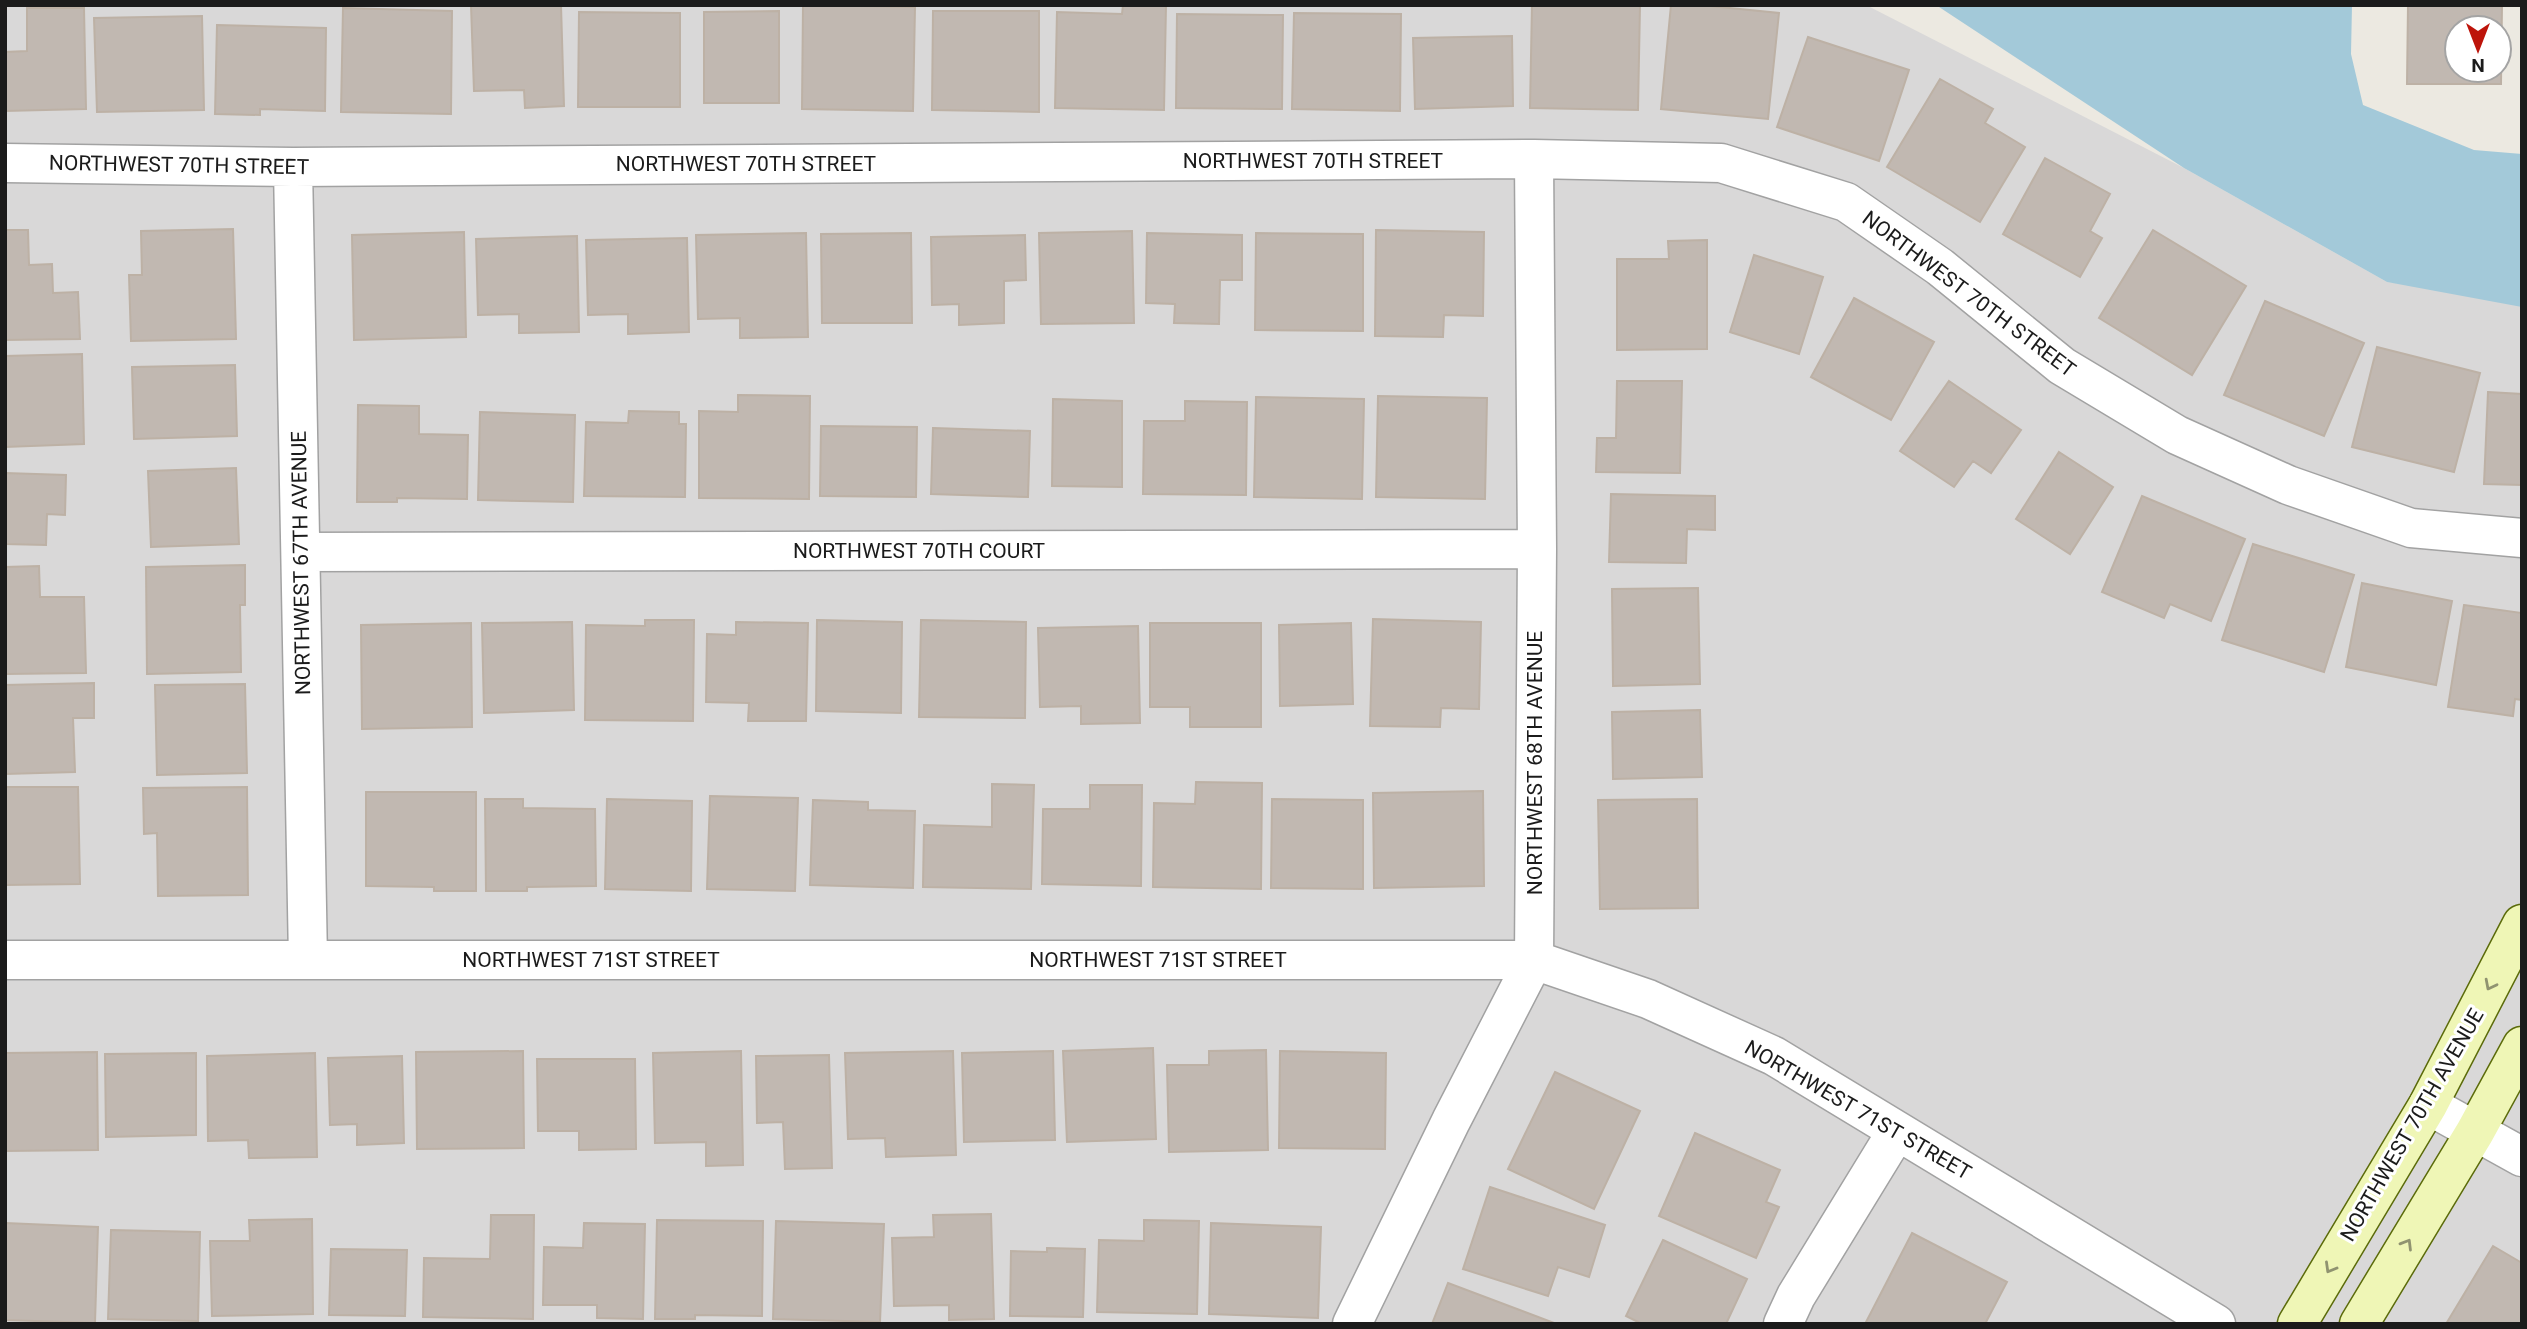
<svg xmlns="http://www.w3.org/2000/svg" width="2527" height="1329" viewBox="0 0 2527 1329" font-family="Roboto,sans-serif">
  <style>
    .residential { fill: #d9d8d8 }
    .water { fill: #a3c9d9 }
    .building { fill: #c1b8b1; stroke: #bdb1a5; stroke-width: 2; fill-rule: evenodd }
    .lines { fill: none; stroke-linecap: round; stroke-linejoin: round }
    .street-casing { stroke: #a2a2a2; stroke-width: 41 }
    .secondary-casing { stroke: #5b6b0a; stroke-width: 41 }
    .street { stroke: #fff; stroke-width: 38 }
    .secondary { stroke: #eff6b6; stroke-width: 38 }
    .oneway { stroke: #909370 }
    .labels { text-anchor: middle; stroke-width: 6; stroke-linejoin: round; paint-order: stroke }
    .street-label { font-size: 21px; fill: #1b1b1b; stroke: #fff }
  </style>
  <rect width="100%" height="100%" fill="#ece9e1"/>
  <path class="residential" d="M5,5H1866L2184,168L2387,282L2522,298V1324H5Z"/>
  <path class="water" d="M1936,5H2352L2351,54L2363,105L2474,150L2522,154V307L2387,282L2184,168Z"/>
  <path class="building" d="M471,5H561L564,106L525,108L524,90L474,91Z
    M803,5L915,7L913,111L802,109Z
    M1123,5H1166L1164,110L1055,108L1057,12L1122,14Z
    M1532,5H1640L1638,110L1530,108Z
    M1671,5H1700L1779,13L1768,119L1661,109Z
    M2408,5H2502L2501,84H2407ZM2457,28H2499V70H2457Z
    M27,8H84L86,109L5,111V52L27,51Z
    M343,8L452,11L451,114L341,112Z
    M779,11V103H704V12Z
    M933,11H1039V112L932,110Z
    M579,12L680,13V107H578Z
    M1294,13L1401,14L1400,111L1292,109Z
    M1177,14L1283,15L1282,109L1176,108Z
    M202,16L204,110L97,112L94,18Z
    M217,25L326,28L325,111L260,109V115L215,114Z
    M1512,36L1513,106L1415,109L1413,38Z
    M1808,37L1909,70L1879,161L1777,127Z
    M1940,79L1993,109L1985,123L2025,147L1980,222L1887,167Z
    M2045,158L2110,194L2090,231L2102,238L2080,277L2003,234Z
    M233,229L236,339L131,341L129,275H142L141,231Z
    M5,230H28L29,265L52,264L53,293L78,292L80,339L5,340Z
    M1376,230L1484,232L1483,316L1444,315L1443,337L1375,336Z
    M2153,230L2246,286L2192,375L2099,318Z
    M1132,231L1134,323L1041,324L1039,233Z
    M464,232L466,337L354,340L352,235Z
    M806,233L808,337L740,338V318L698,319L696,235Z
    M911,233L912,323H822L821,234Z
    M1147,233L1242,235V280H1220L1219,324L1174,323L1175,304L1146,303Z
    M1256,233L1363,234V331L1255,330Z
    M1025,235L1026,280L1004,281V323L959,325V304L932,305L931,237Z
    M577,236L579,332L519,333V314L478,315L476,239Z
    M687,238L689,332L628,334V314L588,315L586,240Z
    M1707,240V349L1617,350V259H1669L1668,241Z
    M1754,255L1823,277L1799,354L1730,332Z
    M1854,298L1934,342L1891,420L1811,377Z
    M2265,301L2364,343L2324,436L2224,395Z
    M2377,347L2480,373L2454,472L2352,447Z
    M82,354L84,444L5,447V356Z
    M235,365L237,436L134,439L132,367Z
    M1617,381H1682L1680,473L1596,472L1597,438H1616Z
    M1949,381L2021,430L1991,473L1973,461L1954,487L1900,451Z
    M2488,392L2522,394V485L2484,484Z
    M738,395L810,396L809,499L699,498V411L738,412Z
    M1378,396L1487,398L1485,499L1376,497Z
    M1256,397L1364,399L1362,499L1254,497Z
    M1053,399L1122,401V487L1052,486Z
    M1185,401L1247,402L1246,495L1143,494L1144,421H1185Z
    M358,405L419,406V434L468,435L467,499L397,498V502H357Z
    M629,411L679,412V424H686L685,497L584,496L586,422L628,423Z
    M480,412L575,415L573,502L478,500Z
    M821,426L917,427L916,497L820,496Z
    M933,428L1030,431L1028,497L931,494Z
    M2059,452L2113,487L2070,554L2016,519Z
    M236,468L239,544L151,547L148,471Z
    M5,473L66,475L65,515L47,514L46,545L5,544Z
    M1611,494L1715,496V530L1687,529L1686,563L1609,562Z
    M2142,496L2245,539L2211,621L2170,604L2164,618L2102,592Z
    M2253,544L2354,575L2324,672L2222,640Z
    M245,565V605H240L241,672L147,674L146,567Z
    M39,566L40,597H84L86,673L5,674V567Z
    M2362,583L2452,601L2436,685L2346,667Z
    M1698,588L1700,684L1613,686L1612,589Z
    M2464,605L2522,613V700L2515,699L2513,716L2448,707Z
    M1373,619L1481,622L1479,709L1441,708L1440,727L1370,726Z
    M645,620H694L693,721L585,720L586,625L645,626Z
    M817,620L902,622L901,713L816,711Z
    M921,620L1026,622L1025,718L919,717Z
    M572,622L574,710L484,713L482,623Z
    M736,622L808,623L806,721H748L749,703L706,702L707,634L736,635Z
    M471,623L472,727L362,729L361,625Z
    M1150,623H1261V727H1190V707H1150Z
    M1351,623L1353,704L1280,706L1279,625Z
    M1138,626L1140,723L1081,724V706L1040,707L1038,628Z
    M94,683V718H73L75,772L5,774V685Z
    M245,684L247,773L157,775L155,685Z
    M1700,710L1702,777L1613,779L1612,712Z
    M1196,782L1262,783L1261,889L1153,887L1154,803L1195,804Z
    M992,784L1034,785L1031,889L923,887L924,825L992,827Z
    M1090,785H1142L1141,886L1042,884L1043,809H1090Z
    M5,787H78L80,884L5,885Z
    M247,787L248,895L158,896L157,833L144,834L143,788Z
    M1483,791L1484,886L1374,888L1373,793Z
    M366,792H476V891H434V887L366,886Z
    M710,796L798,798L795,891L707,889Z
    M485,799H523V808L595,809L596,886L527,887V891H486Z
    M607,799L692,801L691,891L605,889Z
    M1272,799L1363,800V889L1271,888Z
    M1697,799L1698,908L1600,909L1598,800Z
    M813,800L868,802V810L915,811L913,888L810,885Z
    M1153,1048L1156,1139L1067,1142L1063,1051Z
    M1266,1050L1268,1150L1169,1152L1167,1065H1209V1051Z
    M523,1051L524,1148L417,1149L416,1052Z
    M741,1051L743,1165L706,1166V1142L655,1143L653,1053Z
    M953,1051L956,1155L886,1157L885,1138L848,1139L845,1053Z
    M1053,1051L1055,1140L964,1142L962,1053Z
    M1280,1051L1386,1053L1385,1149L1279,1148Z
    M97,1052L98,1150L5,1151V1053Z
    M196,1053V1135L106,1137L105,1054Z
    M315,1053L317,1157L249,1158L248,1140L208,1141L207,1056Z
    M829,1055L832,1168L785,1169L783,1122L757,1123L756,1056Z
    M402,1056L404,1143L357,1145V1124L330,1125L328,1058Z
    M537,1059H635L636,1149L579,1150V1131H538Z
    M1555,1072L1640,1111L1594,1209L1508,1169Z
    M1695,1133L1780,1170L1766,1202L1779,1207L1756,1258L1659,1216Z
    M1490,1187L1605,1225L1589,1277L1558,1267L1548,1296L1463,1269Z
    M991,1214L994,1319L949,1320V1305L894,1306L892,1238L934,1237L933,1215Z
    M491,1215H534L533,1319L423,1317L424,1258L490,1259Z
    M312,1219L313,1314L212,1316L210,1241H250L249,1220Z
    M657,1220L763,1221L762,1316L695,1315V1319H655Z
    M1144,1220L1199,1221L1197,1314L1097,1312L1099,1240L1144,1241Z
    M776,1221L884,1224L880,1322L773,1319Z
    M5,1223L98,1227L95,1323L5,1320Z
    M584,1223L645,1224L643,1319L597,1318V1305H543L544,1247L583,1248Z
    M1211,1223L1321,1227L1318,1318L1209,1314Z
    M111,1230L200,1232L198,1321L108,1319Z
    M1912,1233L2007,1282L1985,1324H1865Z
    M1663,1240L1747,1279L1726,1324H1642L1626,1316Z
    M2493,1246L2522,1263V1324H2446Z
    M1047,1248L1085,1249L1083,1317L1010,1316L1011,1251L1047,1252Z
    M331,1249L407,1250L405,1316L329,1315Z
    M1448,1283L1554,1323L1432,1324Z"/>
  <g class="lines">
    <g class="street-casing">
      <path id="street" d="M5,163L293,167L1534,159L1721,163L1846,202L1940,267L2062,366L2177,435L2288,485L2411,528L2522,538
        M293,167L308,960
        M301,552L1537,549
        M5,960H1534L1648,999L1774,1056L2216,1324
        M2428,1105L2522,1157
        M1352,1324L1451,1121L1534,960L1537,549L1534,159
        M1783,1324L1796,1296L1897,1131"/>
    </g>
    <g class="secondary-casing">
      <path id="secondary" d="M2297,1324L2428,1105L2522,924
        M2359,1324L2475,1132L2522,1046"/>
    </g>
    <use href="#street" class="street"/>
    <use href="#secondary" class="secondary"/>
  </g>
  <defs><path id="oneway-chevron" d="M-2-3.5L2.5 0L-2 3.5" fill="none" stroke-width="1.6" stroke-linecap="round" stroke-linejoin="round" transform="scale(1.75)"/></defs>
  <g class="oneway">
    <use href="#oneway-chevron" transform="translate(2490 985) rotate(117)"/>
    <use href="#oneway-chevron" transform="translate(2407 1244) rotate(-59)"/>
    <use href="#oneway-chevron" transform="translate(2330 1268) rotate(120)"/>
  </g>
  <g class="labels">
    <g class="street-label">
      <text x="1313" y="168">NORTHWEST 70TH STREET</text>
      <text x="746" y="171">NORTHWEST 70TH STREET</text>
      <text transform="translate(179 165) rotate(1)" y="7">NORTHWEST 70TH STREET</text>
      <text transform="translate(1969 294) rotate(37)" y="7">NORTHWEST 70TH STREET</text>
      <text x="919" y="558">NORTHWEST 70TH COURT</text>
      <text transform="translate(301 563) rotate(-91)" y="7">NORTHWEST 67TH AVENUE</text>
      <text transform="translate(1535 763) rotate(-90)" y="7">NORTHWEST 68TH AVENUE</text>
      <text x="591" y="967">NORTHWEST 71ST STREET</text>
      <text x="1158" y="967">NORTHWEST 71ST STREET</text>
      <text transform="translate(1858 1110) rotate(30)" y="7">NORTHWEST 71ST STREET</text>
      <text transform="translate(2412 1125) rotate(-60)" y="7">NORTHWEST 70TH AVENUE</text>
    </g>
  </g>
  <rect width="2527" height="1329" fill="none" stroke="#1b1b1b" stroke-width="14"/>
  <g transform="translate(2478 49) rotate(180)"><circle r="33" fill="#ffffff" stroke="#a4a4a4" stroke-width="2"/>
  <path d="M0-5L12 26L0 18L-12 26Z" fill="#bd140a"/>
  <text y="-10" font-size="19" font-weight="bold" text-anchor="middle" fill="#1b1b1b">N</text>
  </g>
</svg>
